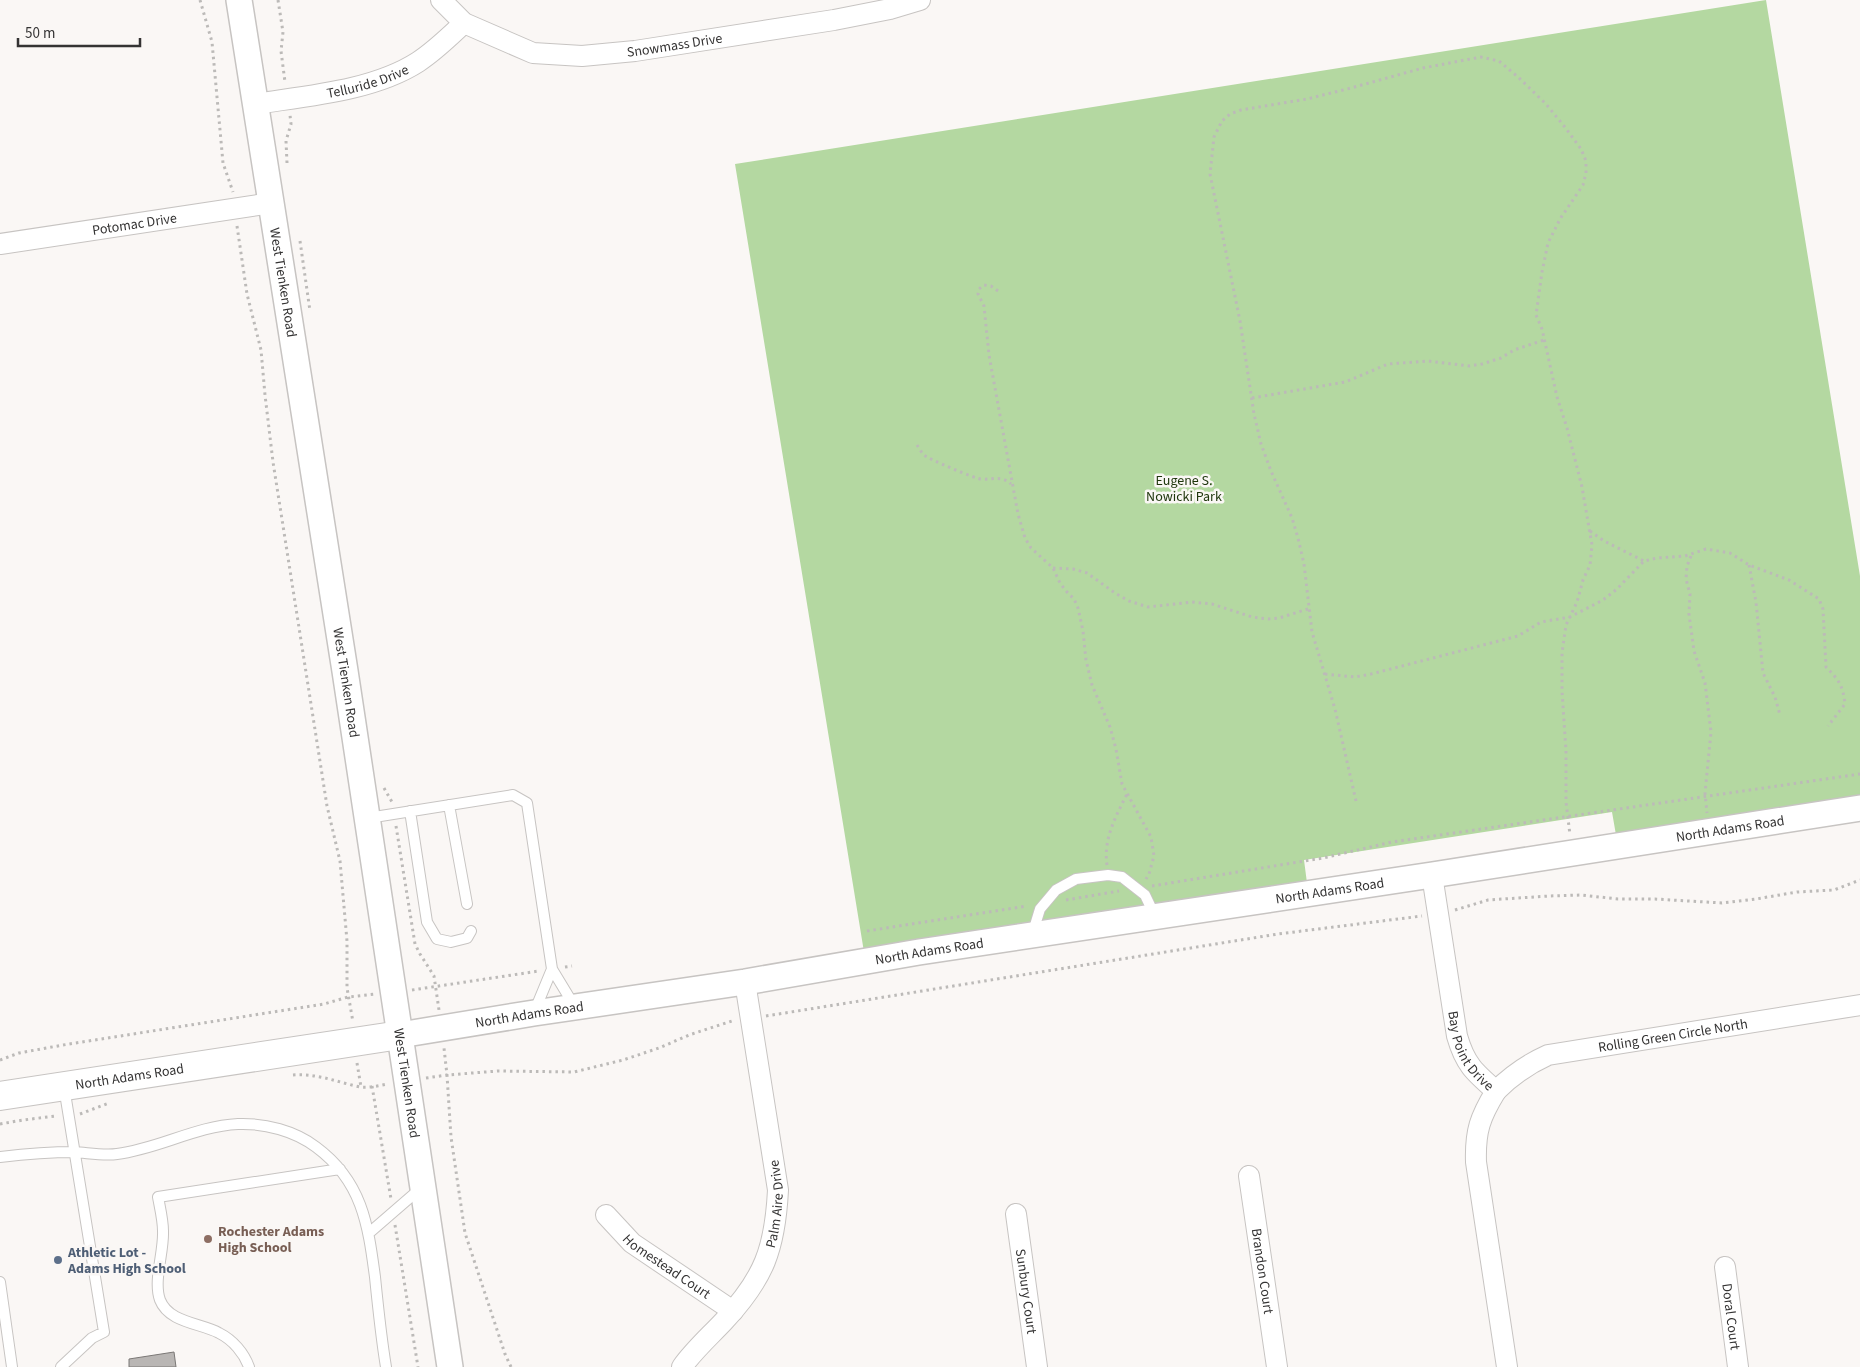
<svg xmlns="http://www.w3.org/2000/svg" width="1860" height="1367" viewBox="0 0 1860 1367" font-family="'Source Sans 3',sans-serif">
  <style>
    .green { fill: #b4d8a1 }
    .building { fill: #b9b6b4; stroke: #7b7876 }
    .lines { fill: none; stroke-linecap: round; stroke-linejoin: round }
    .service-casing { stroke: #c7c4c2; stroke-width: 12 }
    .minor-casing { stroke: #c7c4c2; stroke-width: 22 }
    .tertiary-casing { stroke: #c7c4c2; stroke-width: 28 }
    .secondary-casing { stroke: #c7c4c2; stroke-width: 30 }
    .path { stroke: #bcbab8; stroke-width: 3; stroke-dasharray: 2.5 4; stroke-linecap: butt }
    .service { stroke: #fff; stroke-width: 10 }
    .minor { stroke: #fff; stroke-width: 20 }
    .tertiary { stroke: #fff; stroke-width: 25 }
    .secondary { stroke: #fff; stroke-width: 28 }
    .education-dot { fill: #8d6e63; stroke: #faf7f5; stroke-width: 2 }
    .service-dot { fill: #5c6f8a; stroke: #faf7f5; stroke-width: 2 }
    .labels { text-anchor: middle; stroke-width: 5; stroke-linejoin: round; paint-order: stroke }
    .street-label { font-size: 14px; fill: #343333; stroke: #faf7f5 }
    .park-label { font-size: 14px; fill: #1e360c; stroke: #faf7f5 }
    .education-label { font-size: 14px; font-weight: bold; fill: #785e54; stroke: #faf7f5; text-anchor: start }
    .service-label { font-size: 14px; font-weight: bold; fill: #4e5e75; stroke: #faf7f5; text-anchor: start }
  </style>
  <rect width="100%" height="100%" fill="#faf7f5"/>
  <path class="green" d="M1766,0L1860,576V797L1616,835L1612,812L1304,860L1307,883L864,952L735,164Z"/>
  <path class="building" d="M174,1352L176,1367H129V1359Z"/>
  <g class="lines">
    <g class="service-casing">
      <path id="service" d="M449,805L467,904
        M410,811L427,922L437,939L451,942L467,938L471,931
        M368,818L513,795L527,803L552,969L575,1007
        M1032,935L1040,909L1056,890L1076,879L1108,875L1122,877L1145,895L1155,916
        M535,1010L552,969
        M0,1157C25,1154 50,1152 75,1152C89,1153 104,1156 117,1154C158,1149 196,1126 238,1124C265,1123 295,1131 316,1147C362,1181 368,1224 375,1277C378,1307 381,1337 386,1367
        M369,1233L421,1188
        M0,1282L12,1367
        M61,1367L92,1338L104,1332L64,1087
        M249,1367C244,1353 233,1340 219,1333C201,1323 169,1323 160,1300C153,1281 164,1252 163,1231C163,1220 160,1208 158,1197L340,1169"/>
    </g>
    <g class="minor-casing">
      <g id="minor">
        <path id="s1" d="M441,0L464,23L533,53L582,56L635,51L834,20L890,9L920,0"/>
        <path id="s2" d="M255,104C306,96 373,91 418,62C435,51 449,37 464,23"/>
        <path id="s3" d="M0,244L271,203"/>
        <path id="s4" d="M1432,875L1457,1036C1465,1064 1474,1072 1496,1091C1480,1117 1475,1131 1476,1162L1507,1367"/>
        <path id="s5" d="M1496,1091C1512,1075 1528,1064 1548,1055L1860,1005"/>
        <path id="s6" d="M1249,1176L1277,1367"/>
        <path id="s7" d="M1016,1214L1037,1367"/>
        <path id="s8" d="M606,1215L632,1243L733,1311"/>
        <path id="s9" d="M1725,1267L1738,1367"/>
        <path id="s10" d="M682,1367C694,1350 710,1336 724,1321C764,1278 775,1249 778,1190L745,982"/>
      </g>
    </g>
    <g class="tertiary-casing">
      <g id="tertiary">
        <path id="s11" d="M239,0L345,671L450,1367"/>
        <path id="s12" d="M400,1035L534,1013L745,982L919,952L1432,875L1860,808"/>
      </g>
    </g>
    <g class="secondary-casing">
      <g id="secondary">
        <path id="s13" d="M0,1096L400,1035"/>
      </g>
    </g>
    <path class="path" d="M200,0L212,42L223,163L233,192
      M278,0L283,32L281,51L285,82
      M287,163L286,141L291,124L290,115
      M237,226L247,294L261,350L265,395L273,462L327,806L340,861L347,941V988L353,1022
      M300,241L310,311
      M998,291L991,286L984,285L979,289L978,294L984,306L989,355L1018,514L1025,538L1031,548L1053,568L1059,581L1065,590L1074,599L1078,608L1083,631L1086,660L1092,685L1110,727L1116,749L1122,784L1151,837L1154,856L1149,874L1146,879
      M1252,398L1345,382L1388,364L1428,361L1469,366L1482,364L1501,358L1514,350L1544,340
      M917,445C919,448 921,452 924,455C928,459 976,479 981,479C993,480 1001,475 1011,484
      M1590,531L1604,541L1644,561
      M1691,556L1687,566L1686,579L1690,594L1689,614L1694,651L1705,683L1711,732L1705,793L1707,813
      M1749,565L1756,602L1763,673L1775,697L1780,715
      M1053,568L1073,569L1087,573L1115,593L1129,601L1148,607L1192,602L1212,604L1252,617L1268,619L1279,618L1308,609
      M1325,674L1355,677L1371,674L1518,636L1541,622L1570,617L1603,600L1617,589L1644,561L1657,558L1685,556L1706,549L1730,553L1749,565L1789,580L1819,599L1823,609L1826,667C1839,680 1843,686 1845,704L1828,726
      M384,788L392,802
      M1356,801L1335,709L1312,632L1304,564L1298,538L1292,518L1271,471L1261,444L1254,414L1240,321L1210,174L1214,137L1222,121L1230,114L1241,110L1307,99L1351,88L1423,68L1481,57L1499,61L1518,77L1546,104L1564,126L1581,149L1586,161V173L1583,185L1560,219L1548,243L1542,272L1536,315L1542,329L1557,397L1567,428L1582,487L1592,545L1590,565L1583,580L1577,602L1566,625L1562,653V691L1566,751V802L1570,835
      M396,826L415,944L420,954L434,976L439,1010
      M1107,865C1103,839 1116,816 1127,794
      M1152,886L1323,858L1392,842L1860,774
      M1066,900L1119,891
      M1455,910L1488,900L1549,896L1581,895L1618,899H1655L1722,903L1756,899L1797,892L1834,890L1860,880
      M867,931L1027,906
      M565,967L572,966
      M412,990L539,971
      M766,1016L1278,934L1422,916
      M0,1060L19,1053L63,1045L324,1004L348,997L376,994
      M357,1063L361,1087
      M293,1075C316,1073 337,1082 360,1087C369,1088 378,1086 387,1084
      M426,1078L447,1075L444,1048
      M372,1086L391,1199
      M80,1114L109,1103
      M0,1124L23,1120L56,1116
      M395,1225L418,1367
      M511,1367L505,1354L465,1233L451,1137L447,1075L498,1071L574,1072L623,1060L659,1048L689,1035L735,1020"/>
    <use href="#service" class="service"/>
    <use href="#minor" class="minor"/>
    <use href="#tertiary" class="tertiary"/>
    <use href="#secondary" class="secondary"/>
  </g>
  <circle class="education-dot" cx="208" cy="1239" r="5"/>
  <circle class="service-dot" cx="58" cy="1260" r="5"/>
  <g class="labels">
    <g class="street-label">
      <text dy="5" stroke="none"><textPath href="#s1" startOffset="250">Snowmass Drive</textPath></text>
      <text dy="5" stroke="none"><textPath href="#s2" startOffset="115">Telluride Drive</textPath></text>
      <text dy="5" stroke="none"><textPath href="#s3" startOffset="136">Potomac Drive</textPath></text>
      <text dy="5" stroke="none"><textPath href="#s11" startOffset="286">West Tienken Road</textPath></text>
      <text dy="5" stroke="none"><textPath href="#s11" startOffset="691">West Tienken Road</textPath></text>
      <text dy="5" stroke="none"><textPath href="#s12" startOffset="1346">North Adams Road</textPath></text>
      <text dy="5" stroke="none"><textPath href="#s12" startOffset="941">North Adams Road</textPath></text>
      <text dy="5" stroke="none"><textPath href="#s12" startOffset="536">North Adams Road</textPath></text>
      <text dy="5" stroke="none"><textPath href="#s12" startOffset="131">North Adams Road</textPath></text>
      <text dy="5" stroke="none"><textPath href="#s5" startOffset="190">Rolling Green Circle North</textPath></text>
      <text dy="5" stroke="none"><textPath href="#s4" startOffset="182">Bay Point Drive</textPath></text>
      <text dy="5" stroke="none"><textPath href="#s13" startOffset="131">North Adams Road</textPath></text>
      <text dy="5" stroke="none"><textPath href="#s11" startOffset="1096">West Tienken Road</textPath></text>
      <text dy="5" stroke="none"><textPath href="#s10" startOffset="194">Palm Aire Drive</textPath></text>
      <text dy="5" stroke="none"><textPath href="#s8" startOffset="80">Homestead Court</textPath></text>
      <text dy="5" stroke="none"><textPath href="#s6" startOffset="96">Brandon Court</textPath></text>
      <text dy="5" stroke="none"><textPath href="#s7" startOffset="78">Sunbury Court</textPath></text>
      <text dy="5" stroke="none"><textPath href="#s9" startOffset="50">Doral Court</textPath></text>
    </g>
    <g class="park-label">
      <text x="1184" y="485">Eugene S.<tspan x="1184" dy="16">Nowicki Park</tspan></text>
    </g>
    <g class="education-label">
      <text x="218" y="1236">Rochester Adams<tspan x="218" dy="16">High School</tspan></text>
    </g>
    <g class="service-label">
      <text x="68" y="1257">Athletic Lot -<tspan x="68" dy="16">Adams High School</tspan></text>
    </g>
  </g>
  <path d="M18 38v8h122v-8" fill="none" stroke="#343333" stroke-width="2.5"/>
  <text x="25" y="38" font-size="15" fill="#343333" stroke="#faf7f5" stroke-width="4" paint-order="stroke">50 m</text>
</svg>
